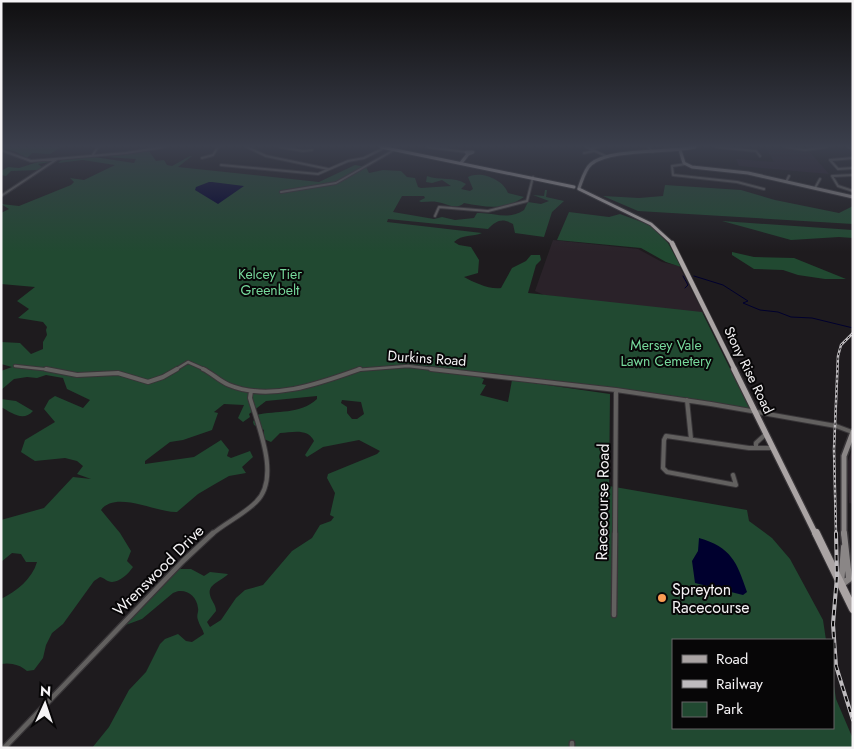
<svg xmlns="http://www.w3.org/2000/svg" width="854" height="749" viewBox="0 0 854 749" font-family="Jost,sans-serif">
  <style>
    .built { fill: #2a2229 }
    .education { fill: #291f2d }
    .green { fill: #214931; fill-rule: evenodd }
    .water { fill: #00002e }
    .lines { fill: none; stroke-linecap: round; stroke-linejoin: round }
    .stream { stroke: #00002e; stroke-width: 1 }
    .street-far3-casing { stroke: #383538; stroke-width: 4 }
    .street-far2-casing { stroke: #383538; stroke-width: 4.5 }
    .street-far1-casing { stroke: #383538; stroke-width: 6 }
    .street-casing { stroke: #383538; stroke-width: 7 }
    .secondary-far2-casing { stroke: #383538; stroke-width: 5 }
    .secondary-far1-casing { stroke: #383538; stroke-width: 8 }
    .secondary-casing { stroke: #383538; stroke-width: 9 }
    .primary-far3-casing { stroke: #383538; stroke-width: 5 }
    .primary-far2-casing { stroke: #383538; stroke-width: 6 }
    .primary-far1-casing { stroke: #383538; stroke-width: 8 }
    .primary-casing { stroke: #383538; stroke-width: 10 }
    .street-far3 { stroke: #62605f; stroke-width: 2 }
    .street-far2 { stroke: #62605f; stroke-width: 2.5 }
    .street-far1 { stroke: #62605f; stroke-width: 4 }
    .street { stroke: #62605f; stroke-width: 4.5 }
    .secondary-far2 { stroke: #8a8686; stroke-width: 3 }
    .secondary-far1 { stroke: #8a8686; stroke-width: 5 }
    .secondary { stroke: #8a8686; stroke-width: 6 }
    .primary-far3 { stroke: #aaa4a4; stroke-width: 3 }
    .primary-far2 { stroke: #aaa4a4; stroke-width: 4.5 }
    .primary-far1 { stroke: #aaa4a4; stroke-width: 5.5 }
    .primary { stroke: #aaa4a4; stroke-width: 8 }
    .rail-far1-casing { stroke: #bebbbe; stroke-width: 2.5 }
    .rail-casing { stroke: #bebbbe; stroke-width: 4 }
    .rail-far1 { stroke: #070607; stroke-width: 1; stroke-dasharray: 2.5; stroke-linecap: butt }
    .rail { stroke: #070607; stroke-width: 2; stroke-dasharray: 5.5; stroke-linecap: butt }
    .poi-dot { fill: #fc9d54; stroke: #070607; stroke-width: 2 }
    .labels { text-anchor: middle; stroke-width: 4; stroke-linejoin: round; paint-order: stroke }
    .park-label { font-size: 14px; fill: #77d99c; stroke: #070607 }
    .street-label { font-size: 14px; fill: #f5f3f5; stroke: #070607 }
    .near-street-label { font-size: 16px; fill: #f5f3f5; stroke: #070607 }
    .near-poi-label { font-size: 16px; fill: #f5f3f5; stroke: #070607; text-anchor: start }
  </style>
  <rect width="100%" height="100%" fill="#1e1b1e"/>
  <path class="built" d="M553,240L638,249L662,262L679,266L704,314L544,295L535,291Z
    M853,447V504L849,503L847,464Z"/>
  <path class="education" d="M766,148L808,150L829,174L739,166L736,159L774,162Z"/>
  <path class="green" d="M1,147H61L50,154L32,153L27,158L14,151L1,149Z
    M149,151L156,161L164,160L167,165L172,166L190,156H192L178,167L319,182L355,165L366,167L369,173L383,170L401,171L407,177L415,178L418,187L421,188L451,186L442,180L432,183L426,182L427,176C439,181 454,176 466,184L461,189L470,191L473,189L468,177C481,170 504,180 508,193L524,197C504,211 486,207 464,203C455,211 447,203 437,202C432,201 426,202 421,202L419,201L425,198L424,196H402L393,212L434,219L442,217L455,220L474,218L477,213C495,212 507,221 524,210L528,202L541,204L549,201L533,195L544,196L545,190H547L546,197L564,201L552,212L544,237L515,233L513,224C502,218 497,220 488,229L388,219L387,222L482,233C473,237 462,234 454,242L459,245L471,247L479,260L478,273L464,277C473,282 490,290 501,288L512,268L526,261L531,255H540L541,260L536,265L528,293L702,312L750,409L610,388L491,373L481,378L484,379L482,384L486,385L480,395L508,402L512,380L610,394L609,486L747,510L749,521L772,538L790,559L823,620L826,640H673V728H833V679L836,699L853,739V748H92L109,727L129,690L146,672L160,644L165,639L178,634L186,641L192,642L204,634C203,629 199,625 198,620C196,615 199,612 198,608C197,595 184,587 173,593L142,619L123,626L178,569H191L204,576L210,572L228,574C222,581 207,584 210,595C211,601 216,604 216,611L207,622L210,627L221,620L236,598L245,590L263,585L292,551L312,538L320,525L331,521L334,517L330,515L335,493L327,478L328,474L377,454L380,451L359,440L323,447L307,457L305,455L314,441C308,428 293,432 280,433L271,442L264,439V430L254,425L253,422L256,415C277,410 300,415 317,399V396L266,401L249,414L250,417L243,422L238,418L244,405L224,404L214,412L218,413L212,430L183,440L170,442L145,461V464L194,457L221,440L229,450L227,456L231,458L250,451L253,457L242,467L246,473L229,476L215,484L198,494L177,512C157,513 116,490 101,510L120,533L131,551L127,561L133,567C129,573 120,582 112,582C107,582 105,578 100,577L94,581L63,624L52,633L46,645L43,658L34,670L27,671C21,665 10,662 1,664V599C17,591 32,579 37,562H26L21,554L12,553L1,562V520L44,508L73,477L91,479L77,474L83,466L77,461L65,458L35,461L21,452L25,440L55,422L44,409L49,400L55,396L83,408L90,400L67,389L63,378L46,375L37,378L27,377L14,379L1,390V371L12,367L1,364V342L20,343L31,354L43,349V342L47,335L46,330L47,327L43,322L18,318L29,309L17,301L35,287L1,284V213L9,209L1,204L19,206L71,185L74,182L70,178L84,180L115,165L83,160L58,163L62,160L94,157L134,163L136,159L107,157ZM342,400L361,402L364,414L357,419H352L347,413V407L341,403Z
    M41,161L50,162L38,164L42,167L38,170L11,171L6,176L1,175V171L8,167L19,168Z
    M665,185L741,190L775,200L839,213L853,206V224L638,211L603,196L639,198L663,196Z
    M569,212L609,217L620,214L650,225L668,243L681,267L666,262L641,248L557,240Z
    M722,221L853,230V238L839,237L791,240Z
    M732,252L754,257L794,258L846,279H825L798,275L783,270L754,269L732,255Z
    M1,399L16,401L33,411C23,422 12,413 1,407Z"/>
  <path class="water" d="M209,182H212L244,186L218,204L195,190L196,187Z
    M699,538C731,547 737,562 747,592L743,595L695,583L692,561L698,551Z"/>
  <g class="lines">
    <path class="stream" d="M683,276L688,285L685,288
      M694,276L723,285L748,301L743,303L760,310L778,312L791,317L812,318L853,328"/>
    <g class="street-far3-casing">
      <path id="street-far3" d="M247,147L266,156L328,169
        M280,147L303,151L312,150
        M427,147L466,152
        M586,147L608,157
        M648,147L653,152
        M716,147L756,151L760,156
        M785,147L805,150L827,147
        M848,147L853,149
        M592,148L599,147
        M1,150L31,161L126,153L164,147
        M584,153L594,151
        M92,156L98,147
        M202,158L213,155L218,147
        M853,158L830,160L838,169L853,168
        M686,164L672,166L673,175L737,182L764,189
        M221,165L318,174L348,161L364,158L384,148
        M853,175L832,176L838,186L853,191
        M786,182L789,176
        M815,188L820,179
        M281,192L336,183L394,150
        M1,196L57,159
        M435,216L439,207L488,211L527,201L533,177"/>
    </g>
    <g class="street-far2-casing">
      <path id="street-far2" d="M15,366L52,370
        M175,370L188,362L206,370
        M357,370L408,366L442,370"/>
    </g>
    <g class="street-far1-casing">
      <path id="street-far1" d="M46,369L77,375L118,373L148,382L163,377L177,369
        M203,369C212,373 219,381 229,385C270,402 321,383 360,369
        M431,369L616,390L711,404L836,426L852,432
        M687,400L691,439
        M756,448V443L766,434
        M733,475L736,485L667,472L663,468L664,440L666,436L749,448H773
        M211,535C225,523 243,515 256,502C281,478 258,426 250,398L251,391
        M615,535L616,390"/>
    </g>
    <g class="street-casing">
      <path id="street" d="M614,615L615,533
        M572,743V748
        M4,748L182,562L213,533"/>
    </g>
    <g class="secondary-far2-casing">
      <path id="secondary-far2" d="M680,150L684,163L692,167L748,173L853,197
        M466,152H473L468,154Z
        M461,163L468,154
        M579,188C582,180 585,169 591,164C610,148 669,153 695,147"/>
    </g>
    <g class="secondary-far1-casing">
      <path id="secondary-far1" d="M844,535V456L853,432"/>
    </g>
    <g class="secondary-casing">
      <path id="secondary" d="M844,533L849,579L841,585L844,547"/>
    </g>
    <g class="primary-far3-casing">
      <path id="primary-far3" d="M381,147L574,187
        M579,189L651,224L673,244"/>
    </g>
    <g class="primary-far2-casing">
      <path id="primary-far2" d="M672,243L735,370"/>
    </g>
    <g class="primary-far1-casing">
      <path id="primary-far1" d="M734,369L816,535"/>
    </g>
    <g class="primary-casing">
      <path id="primary" d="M816,533L853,609"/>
    </g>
    <use href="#street-far3" class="street-far3"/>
    <use href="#street-far2" class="street-far2"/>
    <use href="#street-far1" class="street-far1"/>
    <use href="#street" class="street"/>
    <use href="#secondary-far2" class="secondary-far2"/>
    <use href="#secondary-far1" class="secondary-far1"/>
    <use href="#secondary" class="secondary"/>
    <use href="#primary-far3" class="primary-far3"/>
    <use href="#primary-far2" class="primary-far2"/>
    <use href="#primary-far1" class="primary-far1"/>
    <use href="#primary" class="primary"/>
    <g class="rail-far1-casing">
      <path id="rail-far1" d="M836,535L834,449L838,356L841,345L853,333"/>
    </g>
    <g class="rail-casing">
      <path id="rail" d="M836,533L837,576L833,624L836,666L853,720"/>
    </g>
    <use href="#rail-far1" class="rail-far1"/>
    <use href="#rail" class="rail"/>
  </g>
  <linearGradient id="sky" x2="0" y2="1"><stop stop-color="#100f10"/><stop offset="0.58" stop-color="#3b3f4c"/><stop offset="1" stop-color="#3b3f4c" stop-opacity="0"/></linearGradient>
  <rect width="854" height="252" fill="url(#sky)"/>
  <circle class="poi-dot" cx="662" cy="598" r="5"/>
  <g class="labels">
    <g class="park-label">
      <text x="270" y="279">Kelcey Tier<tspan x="270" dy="16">Greenbelt</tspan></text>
      <text x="666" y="350">Mersey Vale<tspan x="666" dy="16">Lawn Cemetery</tspan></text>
    </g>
    <g class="street-label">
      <text transform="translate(427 358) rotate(4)" y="5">Durkins Road</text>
      <text transform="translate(749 370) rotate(64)" y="5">Stony Rise Road</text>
    </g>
    <g class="near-street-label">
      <text transform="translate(602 502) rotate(-89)" y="6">Racecourse Road</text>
      <text transform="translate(158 570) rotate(-45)" y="6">Wrenswood Drive</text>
    </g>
    <g class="near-poi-label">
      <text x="672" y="595">Spreyton<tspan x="672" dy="18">Racecourse</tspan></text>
    </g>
  </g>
  <rect width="854" height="749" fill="none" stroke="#f5f3f5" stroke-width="5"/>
  <rect x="672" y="639" width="162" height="90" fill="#070607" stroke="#666566"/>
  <rect x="682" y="655" width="25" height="8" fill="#aaa4a4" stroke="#666566"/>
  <text x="716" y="664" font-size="15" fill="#f5f3f5">Road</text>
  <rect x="682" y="680" width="25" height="8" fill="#bebbbe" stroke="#666566"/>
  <text x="716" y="689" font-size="15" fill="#f5f3f5">Railway</text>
  <rect x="682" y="702" width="25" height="15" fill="#214931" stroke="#666566"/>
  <text x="716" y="714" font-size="15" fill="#f5f3f5">Park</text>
  <g transform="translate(45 704) rotate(3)" stroke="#070607" stroke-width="4" paint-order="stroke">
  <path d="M0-4L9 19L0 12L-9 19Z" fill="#f5f3f5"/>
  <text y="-8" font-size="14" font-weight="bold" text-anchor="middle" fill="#f5f3f5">N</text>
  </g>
</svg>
